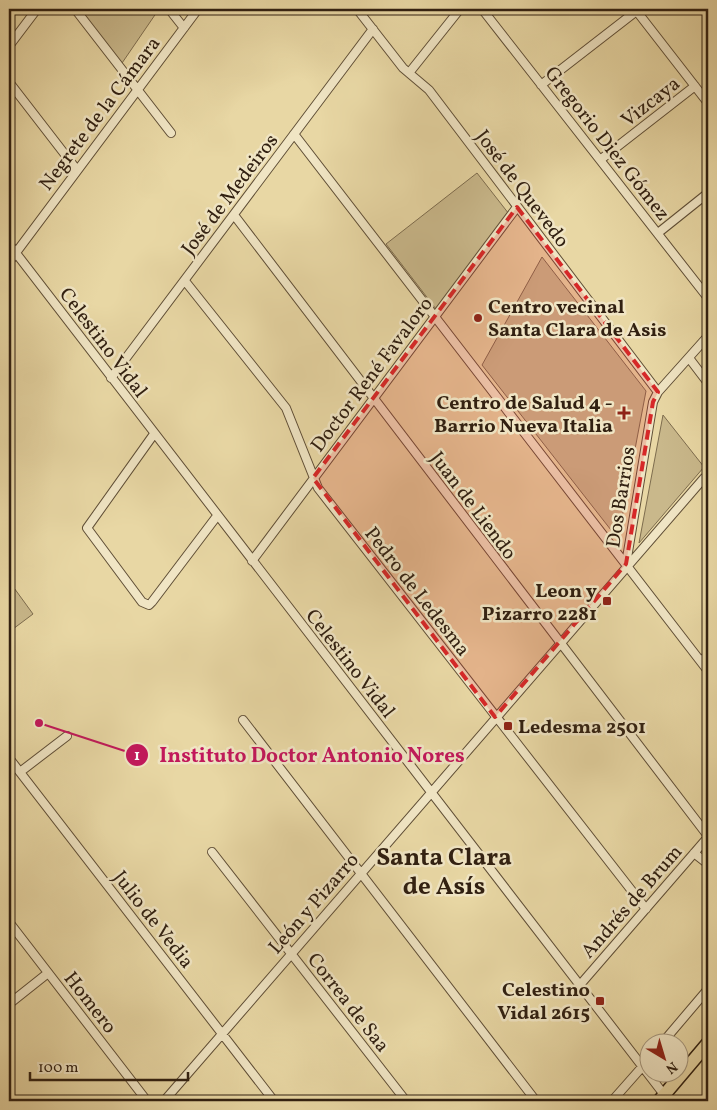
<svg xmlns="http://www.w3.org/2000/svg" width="717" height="1110" viewBox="0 0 717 1110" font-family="Vollkorn,serif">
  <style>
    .green { fill: #c9b88b; stroke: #7d6c4e }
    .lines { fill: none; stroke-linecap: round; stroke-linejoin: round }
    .street-casing { stroke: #5f4e36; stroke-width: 10 }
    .primary-casing { stroke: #312011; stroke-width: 15 }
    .street { stroke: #f0e5c4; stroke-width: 8 }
    .primary { stroke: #e8d7a4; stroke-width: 12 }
    .marked { fill: #d62828; fill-opacity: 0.2; stroke: #d62828; stroke-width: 4; stroke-dasharray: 10 6; stroke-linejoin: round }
    .poi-dot { fill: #8f2418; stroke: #f0e5c4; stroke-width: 2 }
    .labels { text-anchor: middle; stroke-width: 5; stroke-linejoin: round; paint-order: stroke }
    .street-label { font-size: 20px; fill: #312011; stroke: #f0e5c4 }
    .poi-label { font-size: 20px; font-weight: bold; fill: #312011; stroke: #f0e5c4; text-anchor: end }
    .district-label { font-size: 25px; font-weight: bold; fill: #312011; stroke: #f0e5c4 }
    .leader { fill: none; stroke: #c2185b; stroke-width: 2 }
    .callout-dot { fill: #c2185b; stroke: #f0e5c4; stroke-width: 2 }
    .mark-label { font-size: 15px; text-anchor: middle; font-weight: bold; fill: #fff }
    .callout-label { font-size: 21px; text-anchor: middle; font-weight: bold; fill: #c2185b; stroke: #f0e5c4; stroke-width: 5; stroke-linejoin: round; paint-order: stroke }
  </style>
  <rect width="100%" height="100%" fill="#e8d7a4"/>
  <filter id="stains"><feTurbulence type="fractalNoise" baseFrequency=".004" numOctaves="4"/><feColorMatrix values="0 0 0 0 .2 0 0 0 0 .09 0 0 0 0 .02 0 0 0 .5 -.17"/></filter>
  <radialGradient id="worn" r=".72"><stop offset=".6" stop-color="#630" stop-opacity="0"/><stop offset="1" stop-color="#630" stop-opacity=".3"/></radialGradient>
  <path class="green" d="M74,9H159L120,66Z
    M477,173L509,214L436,309L386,244Z
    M542,257L646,391L618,539L482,365Z
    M663,415L704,467L639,543Z
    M9,581L33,614L9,632Z"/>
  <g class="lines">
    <g class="street-casing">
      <path id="street" d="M75,9L171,133
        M169,9L184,28
        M357,9L403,68L429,90L658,392
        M482,9L708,298
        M635,9L708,103
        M9,46L37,9
        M409,73L460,9
        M9,82L77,170
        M541,85L639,9
        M294,134L708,671
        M600,160L695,86
        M234,215L708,836
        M658,233L708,193
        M9,244L669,1101
        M9,262L198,9
        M185,281L286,408L318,488L646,909
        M689,358L708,383
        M111,378L373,29
        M154,434L87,528L142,602L149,605L152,602L217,516
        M252,561L517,207
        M626,564L653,402L658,392L708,336
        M701,662L708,654
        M243,720L536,1101
        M9,758L274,1101
        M20,772L67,736
        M212,852L406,1101
        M694,853L708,864
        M9,922L147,1101
        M579,986L708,837
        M9,1004L48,973
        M663,1042L708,989
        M164,1101L704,478
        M612,1101L650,1058"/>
    </g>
    <g class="primary-casing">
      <path id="primary" d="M659,1101L708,1043"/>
    </g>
    <use href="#street" class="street"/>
    <use href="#primary" class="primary"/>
  </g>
  <path class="marked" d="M517,207L658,392L653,402L626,564L495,717L313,478Z"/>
  <g class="poi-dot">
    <circle cx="478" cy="318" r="5"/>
    <path d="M621.5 405.5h5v5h5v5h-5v5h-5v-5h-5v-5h5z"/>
    <rect x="602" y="596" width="10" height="10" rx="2.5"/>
    <rect x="503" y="721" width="10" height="10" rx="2.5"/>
    <rect x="595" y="996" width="10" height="10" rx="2.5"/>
  </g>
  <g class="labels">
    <g class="street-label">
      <text transform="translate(650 101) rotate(-38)" y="7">Vizcaya</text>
      <text transform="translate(99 113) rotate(-53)" y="7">Negrete de la Cámara</text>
      <text transform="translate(608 143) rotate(52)" y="7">Gregorio Diez Gómez</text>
      <text transform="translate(523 188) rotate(53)" y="7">José de Quevedo</text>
      <text transform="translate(229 194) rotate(-53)" y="7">José de Medeiros</text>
      <text transform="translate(104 342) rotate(53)" y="7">Celestino Vidal</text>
      <text transform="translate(371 374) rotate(-53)" y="7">Doctor René Favaloro</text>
      <text transform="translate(620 497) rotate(-81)" y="7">Dos Barrios</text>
      <text transform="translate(474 505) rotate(53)" y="7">Juan de Liendo</text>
      <text transform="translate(418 591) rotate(52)" y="7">Pedro de Ledesma</text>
      <text transform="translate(351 663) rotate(52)" y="7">Celestino Vidal</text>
      <text transform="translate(631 901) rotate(-49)" y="7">Andrés de Brum</text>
      <text transform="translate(313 903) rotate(-49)" y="7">León y Pizarro</text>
      <text transform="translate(154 919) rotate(52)" y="7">Julio de Vedia</text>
      <text transform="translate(91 1002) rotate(52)" y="7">Homero</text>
      <text transform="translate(349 1002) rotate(52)" y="7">Correa de Saa</text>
    </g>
    <g class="poi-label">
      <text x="488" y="313" text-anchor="start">Centro vecinal<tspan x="488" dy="23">Santa Clara de Asis</tspan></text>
      <text x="613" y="409">Centro de Salud 4 -<tspan x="613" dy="23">Barrio Nueva Italia</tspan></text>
      <text x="597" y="597">Leon y<tspan x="597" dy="23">Pizarro 2281</tspan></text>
      <text x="518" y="733" text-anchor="start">Ledesma 2501</text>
      <text x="590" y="996">Celestino<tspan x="590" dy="23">Vidal 2615</tspan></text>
    </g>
    <g class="district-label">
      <text x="444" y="865">Santa Clara<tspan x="444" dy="29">de Asís</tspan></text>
    </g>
  </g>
  <path class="leader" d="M39 723L137 755"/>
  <g class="callout-dot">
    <circle cx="39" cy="723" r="5"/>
    <circle cx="137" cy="755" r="12"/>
  </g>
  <g class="mark-label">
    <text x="137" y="760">1</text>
  </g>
  <g class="callout-label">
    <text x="312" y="762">Instituto Doctor Antonio Nores</text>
  </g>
  <rect width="717" height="1110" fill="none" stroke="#e8d7a4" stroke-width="30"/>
  <rect x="10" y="10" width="697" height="1090" fill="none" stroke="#312011" stroke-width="2.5"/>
  <rect x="15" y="15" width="687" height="1080" fill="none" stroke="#312011"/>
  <g transform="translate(664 1058) rotate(142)"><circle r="24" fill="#f0e5c4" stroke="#a4967c"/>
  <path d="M0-4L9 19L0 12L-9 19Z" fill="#8f2418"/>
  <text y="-8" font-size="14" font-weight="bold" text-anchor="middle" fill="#312011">N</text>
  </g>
  <path d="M30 1072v8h158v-8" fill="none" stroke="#312011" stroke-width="2.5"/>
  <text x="38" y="1072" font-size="15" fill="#312011" stroke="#f0e5c4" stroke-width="4" paint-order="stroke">100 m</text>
  <rect width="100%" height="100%" filter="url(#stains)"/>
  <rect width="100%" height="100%" fill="url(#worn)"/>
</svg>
